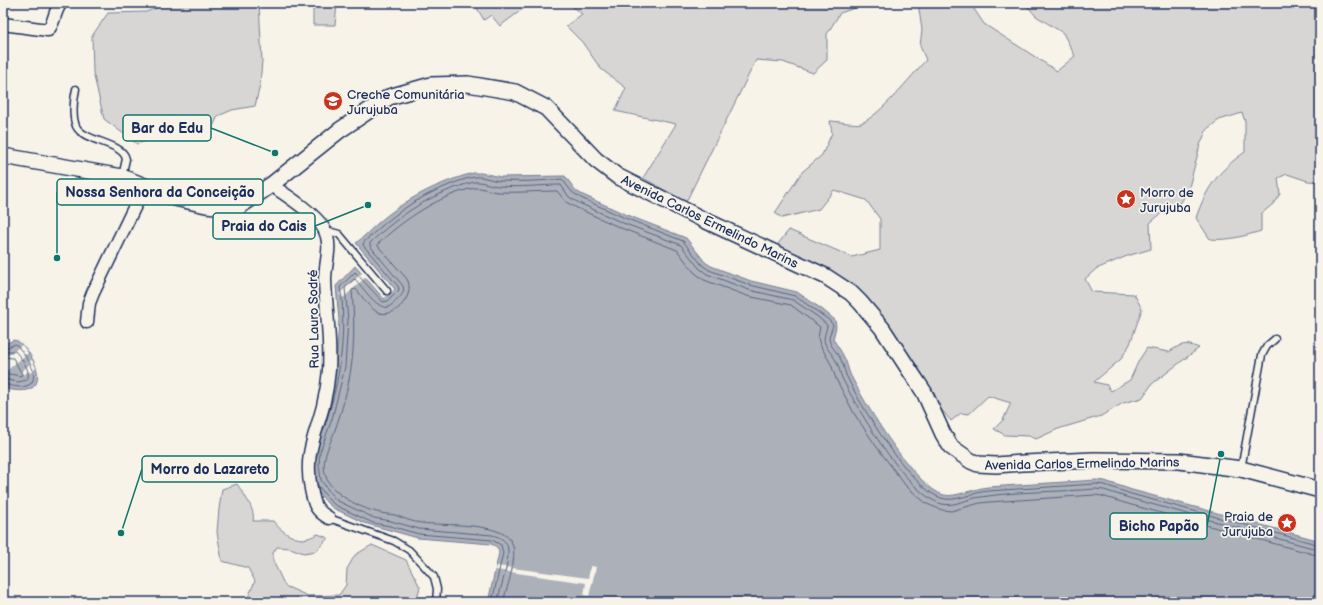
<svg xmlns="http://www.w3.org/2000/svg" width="1323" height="605" viewBox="0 0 1323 605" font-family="'Balsamiq Sans',sans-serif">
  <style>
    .green { fill: #d7d6d4; stroke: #798299 }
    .water { fill: #acb0b9; stroke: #727c95 }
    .pier { fill: #f7f3e8 }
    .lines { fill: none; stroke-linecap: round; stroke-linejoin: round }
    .shore { stroke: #556382; stroke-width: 1 }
    .service-casing { stroke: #1b2f5e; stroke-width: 9 }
    .minor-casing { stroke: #1b2f5e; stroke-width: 15 }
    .tertiary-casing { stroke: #1b2f5e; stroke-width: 18 }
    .service { stroke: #f7f3e8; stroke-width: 6 }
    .minor { stroke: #f7f3e8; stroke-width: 12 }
    .tertiary { stroke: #f7f3e8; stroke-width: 15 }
    .labels { text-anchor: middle; stroke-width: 3.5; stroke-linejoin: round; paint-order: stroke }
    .poi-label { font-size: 13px; fill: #1b2f5e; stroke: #f7f3e8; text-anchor: start }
    .street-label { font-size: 13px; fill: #1b2f5e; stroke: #f7f3e8 }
    .leader { fill: none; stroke: #0f766e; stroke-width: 1.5 }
    .callout-dot { fill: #0f766e; stroke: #f7f3e8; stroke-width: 1.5 }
    .callout { fill: #f7f3e8; stroke: #0f766e; stroke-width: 1.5 }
    .callout-label { font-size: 14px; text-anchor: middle; font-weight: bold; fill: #1b2f5e }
  </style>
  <rect width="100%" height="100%" fill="#f7f3e8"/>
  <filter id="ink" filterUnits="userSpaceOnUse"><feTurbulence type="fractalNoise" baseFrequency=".025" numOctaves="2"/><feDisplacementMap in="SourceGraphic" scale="8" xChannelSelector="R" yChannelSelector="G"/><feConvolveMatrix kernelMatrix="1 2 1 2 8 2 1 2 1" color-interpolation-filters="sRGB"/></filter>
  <g filter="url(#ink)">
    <path class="green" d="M162,3H259L262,61L260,85L255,106L232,110L218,116L211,131L197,136L183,133L181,117H168L169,133L137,144L104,119L93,72L92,36L108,13L146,12L161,6Z
      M313,3H337L335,25H313Z
      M474,3H531L500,26L491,15L484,20Z
      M568,3H870L840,13L827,34V60L813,73L783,62L756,60L686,202L643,178L676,124L615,111L626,88L601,69L582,42L566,26L582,14Z
      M918,3H970L984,24L1057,71L1075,56L1063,33L1036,16L1029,8L1021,3H1320V182L1308,181L1287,174L1278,178L1280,194L1273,204L1261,214V231C1244,236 1228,241 1210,239L1196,218C1206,188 1219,170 1245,152V121L1242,113L1219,120L1207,129L1200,145L1188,191L1178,207L1164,211L1150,223L1151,249L1127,256L1096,269L1085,279L1092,292L1134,294L1142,309L1130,344L1121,359L1094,382L1107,385L1111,391L1130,380L1139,360L1147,348L1169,352C1181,344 1185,342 1199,348L1152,384L1142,398L1123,403L1101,416L1058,429L1036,439L1029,436L1005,435L994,429L1003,420L1011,403L988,396L969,414L961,413L951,421L940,408L917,367L879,314L774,249L789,230L852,257L880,250V219L866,200L834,190L819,209L782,218L775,213L802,172L822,155L832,133L830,121C837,121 855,125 861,123C880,116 911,76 926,60L920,46L922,30Z
      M237,484C243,493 256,510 253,521H273C279,529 291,539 303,539C307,539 314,536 318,534L328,538L316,551L304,553L290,548L277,547L273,553V561L285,586L308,596L339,595L346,585L347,569L355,555L372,545L406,560L420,587L416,602H246L255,581L248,568L222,561L217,532L219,509L222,489Z"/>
    <path class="water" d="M473,173H481L501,177L565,176L576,191L583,195L627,215L686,238L705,262L711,266L751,281L797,292L823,310L835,320L836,327L833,339C837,345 841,351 844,357C847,362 848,369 850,374C864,402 914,487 944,495C954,498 976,488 988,487L1096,480L1105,481L1132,490L1317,540L1320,541V602H488L499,553C498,547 496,546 491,544L418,538L364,523L333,508L327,503L312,484L310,473L336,366L339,320L336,286L355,266L384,299L395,289L356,243C364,237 370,230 377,224C405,199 437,183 473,173Z
      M14,340C29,342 64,404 3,388V341L7,343Z"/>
    <path class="pier" d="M357,247L394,290L385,298L366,277L343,298L339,294L362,273L355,264L385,296L392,289Z
      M22,345L28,353L5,372L3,369V359Z
      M32,360L36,368L30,373L28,371L24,375L21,372L30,364L28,362Z
      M497,566L588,578L591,566L596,567L589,596L584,595L586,583L496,570Z"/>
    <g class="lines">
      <path class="shore" d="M3,346L8,347L15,344L17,345C25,356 38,369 32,383C22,390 14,386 3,384
        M3,351H15C21,358 32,371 27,380L18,382L3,379
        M3,357L13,358L22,374L21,376L3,373
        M324,428C339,385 345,346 342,299C342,295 340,291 340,287L355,272L383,302L388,301L399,290L398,286L363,245L364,242C391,217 413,199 449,185C457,182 466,178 475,177C484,176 492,181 502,181C522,182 542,181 562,179L572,192L581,198L625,218L683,241L702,265L709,270L750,285L795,296L829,320L833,325C832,330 829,334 829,339C830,346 837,352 840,358C843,363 844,369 846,375C860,405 910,488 941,498C954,503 974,492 988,491L1095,484L1105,485L1131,494L1320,545
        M317,484L329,500L335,505L373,523L390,526L419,534L492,540L501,545L503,553L492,602
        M497,602C500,589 513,554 506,543C502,538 497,536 492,535L419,529L391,521L374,518L338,501L333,497L321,480L319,465L320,452L332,419L345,367L348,320L345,288L353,280L355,279C362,286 377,310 388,307C391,306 395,302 398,299C402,295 405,292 403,286L370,246V243C400,214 434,192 474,182C483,181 491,186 500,186C520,188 540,185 561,185L569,197L579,203L623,223L681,245L699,268L707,274L749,290L793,300L818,317L827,325C827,330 824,334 824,340C825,348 833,354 836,361C839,366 840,373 842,378C858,410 907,495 942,504C955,507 968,498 981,497C1018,491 1058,492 1096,489L1104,490L1129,498L1320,550
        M503,602C507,587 518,558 512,543C503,521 442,526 421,523C412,522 403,518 395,515C389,514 383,514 377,512C360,508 332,494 326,477C320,460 330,445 335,430C342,410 348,389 351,368C355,343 354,316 352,290L356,289C362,296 370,310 380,313C395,318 416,295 407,279L378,246V244C401,221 443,193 475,188C483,187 491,192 499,192C519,193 538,191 557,191L566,202L577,208L621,228L677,250L694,272L704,280L747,296L791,305L820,327L818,338L820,345L831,364L836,379L855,415L876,446L906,486L927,504L942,510L951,511L980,503L989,502L1095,495L1102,496L1128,504L1320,556"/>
      <g class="service-casing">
        <path id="service" d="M76,89C74,99 72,116 76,126C83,142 123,142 126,159L122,177
          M325,230L339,234L387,291
          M1241,469L1262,355L1267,346L1275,339
          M329,518L394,541L409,550L427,569L434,577L437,589L436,602"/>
      </g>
      <g class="minor-casing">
        <path id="minor" d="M3,24L48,30C55,22 54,11 61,3
          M271,185C286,195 316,214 324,229C333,246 325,262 325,280C326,310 331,340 329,370C328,382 326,394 323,406C315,437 304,455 311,489C314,504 315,510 329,518
          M87,322L89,303L93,293L145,185"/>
      </g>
      <g class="tertiary-casing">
        <path id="tertiary" d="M3,156L122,177L175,198L206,205L237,208L271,185L340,130L389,97L431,85L468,84L515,92L546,108L596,160L617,176L702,219L825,276L851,293L860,302L882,328L912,374L924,392L943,434L951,447L971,461L978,464L996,465L1023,463L1094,460L1179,461L1241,469L1320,490"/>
      </g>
      <use href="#service" class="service"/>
      <use href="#minor" class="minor"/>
      <use href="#tertiary" class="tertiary"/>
    </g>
  </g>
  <defs>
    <g id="school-disc" transform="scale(1)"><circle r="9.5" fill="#c8321e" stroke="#f7f3e8"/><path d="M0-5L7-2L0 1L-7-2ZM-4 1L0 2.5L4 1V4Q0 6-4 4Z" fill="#fff"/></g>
    <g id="sight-disc" transform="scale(1)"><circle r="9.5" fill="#c8321e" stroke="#f7f3e8"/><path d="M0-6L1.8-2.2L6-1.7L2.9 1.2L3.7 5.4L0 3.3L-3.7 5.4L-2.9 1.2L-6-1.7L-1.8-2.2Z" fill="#fff"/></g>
  </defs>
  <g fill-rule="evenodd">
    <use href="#school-disc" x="333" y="101"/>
    <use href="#sight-disc" x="1126" y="199"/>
    <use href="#sight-disc" x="1287" y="523"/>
  </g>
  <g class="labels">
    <g class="poi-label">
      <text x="347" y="99">Creche Comunitária<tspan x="347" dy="15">Jurujuba</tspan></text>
      <text x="1140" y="197">Morro de<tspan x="1140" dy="15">Jurujuba</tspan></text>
      <text x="1273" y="521" text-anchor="end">Praia de<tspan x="1273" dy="15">Jurujuba</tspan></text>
    </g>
    <g class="street-label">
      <text transform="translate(710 221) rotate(26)" y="5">Avenida Carlos Ermelindo Marins</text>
      <text transform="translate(313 319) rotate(-91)" y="5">Rua Lauro Sodré</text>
      <text transform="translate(1082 463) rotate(-1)" y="5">Avenida Carlos Ermelindo Marins</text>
    </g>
  </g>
  <path class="leader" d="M275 153L211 128M57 258L57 192M368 205L315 226M121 533L142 469M1221 454L1207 526"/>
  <g class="callout-dot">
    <circle cx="275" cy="153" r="4"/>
    <circle cx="57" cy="258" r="4"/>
    <circle cx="368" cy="205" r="4"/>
    <circle cx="121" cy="533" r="4"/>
    <circle cx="1221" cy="454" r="4"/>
  </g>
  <g class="callout">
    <rect x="123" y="115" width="88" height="26" rx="4"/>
    <rect x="57" y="179" width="206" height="26" rx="4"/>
    <rect x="213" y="213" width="102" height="26" rx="4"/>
    <rect x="142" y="456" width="135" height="26" rx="4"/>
    <rect x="1110" y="513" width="97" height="26" rx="4"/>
  </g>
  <g class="callout-label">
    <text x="167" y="133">Bar do Edu</text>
    <text x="160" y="197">Nossa Senhora da Conceição</text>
    <text x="264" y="231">Praia do Cais</text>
    <text x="210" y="474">Morro do Lazareto</text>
    <text x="1159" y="531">Bicho Papão</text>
  </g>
  <rect width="1323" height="605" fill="none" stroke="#f7f3e8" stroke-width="16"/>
  <rect x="8" y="8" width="1307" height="589" fill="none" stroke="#1b2f5e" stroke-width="1.5" filter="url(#ink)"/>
</svg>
